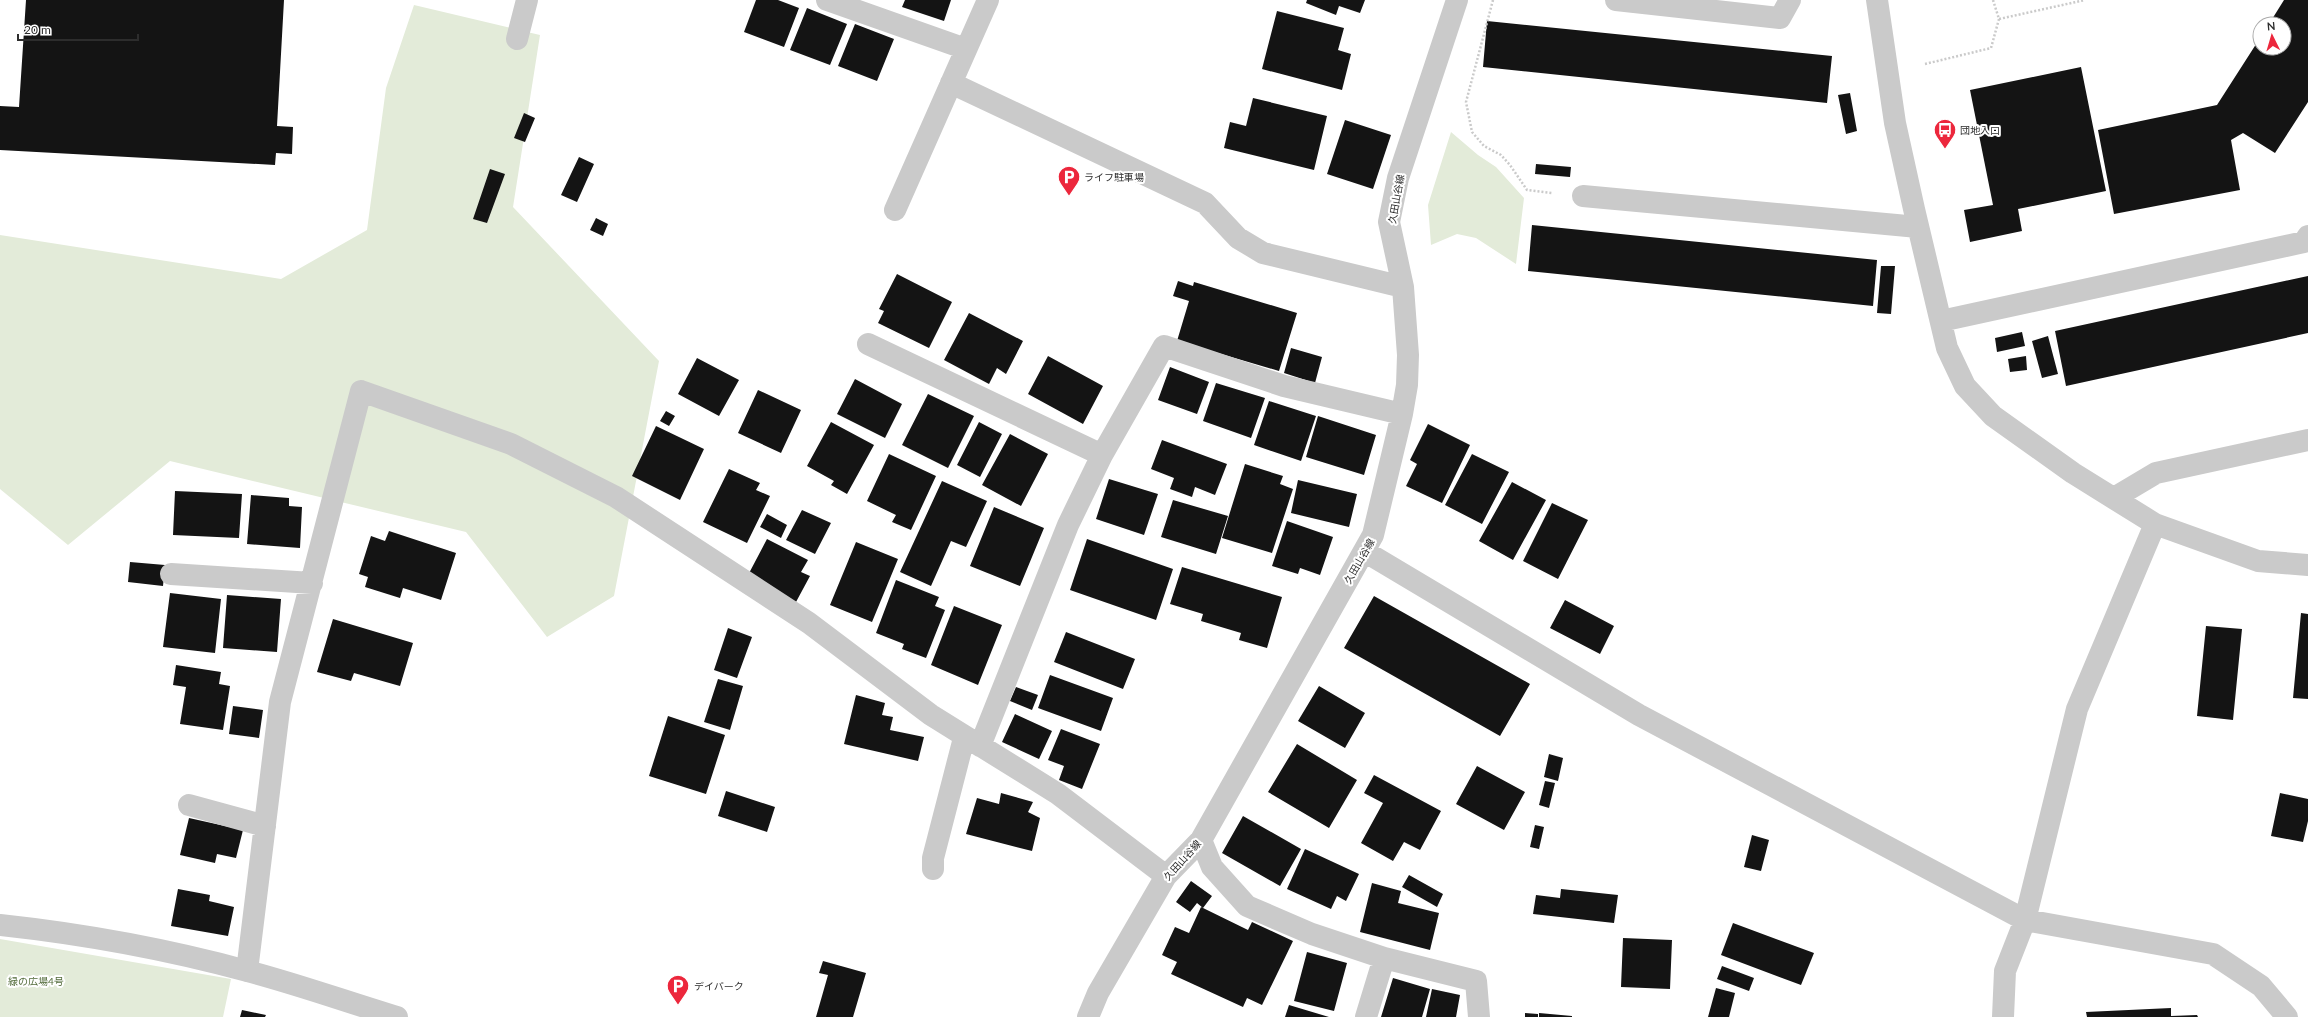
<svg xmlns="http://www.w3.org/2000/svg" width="2308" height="1017" viewBox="0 0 2308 1017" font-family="Lato,'Noto Sans JP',sans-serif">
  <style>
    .green { fill: #e3ebd9 }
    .building { fill: #141414 }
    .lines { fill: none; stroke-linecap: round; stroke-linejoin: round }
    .path { stroke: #cacaca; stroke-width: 2.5; stroke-dasharray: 2 2; stroke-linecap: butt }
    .minor { stroke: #cacaca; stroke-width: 22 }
    .labels { text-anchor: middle; stroke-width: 4; stroke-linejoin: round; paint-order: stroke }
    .poi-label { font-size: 10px; fill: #2d2d2d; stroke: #fff; text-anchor: start }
    .street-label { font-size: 10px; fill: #2d2d2d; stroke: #fff }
    .park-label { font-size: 10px; fill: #516a39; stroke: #fff }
  </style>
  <rect width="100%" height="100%" fill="#fff"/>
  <path class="green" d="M414,5L540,35L513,207L659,361L614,596L547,637L466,532L170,461L68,545L0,489V235L281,279L367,230L386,88Z
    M1451,132L1478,155L1496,167L1524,198L1516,264L1476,238L1457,234L1431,245L1428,205Z
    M0,939L231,979L223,1017H0Z"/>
  <path class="building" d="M26,0H284L277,126L293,127L292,154L276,153L275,165L0,150V106L19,107Z
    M756,0H778L799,8L784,47L744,32Z
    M905,0H951L944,21L902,7Z
    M1307,0H1365L1360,13L1339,6L1336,15L1306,3Z
    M2284,0H2308V102L2275,153L2243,133L2231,140L2240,190L2114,214L2098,130L2217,105L2260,38V48H2284V24H2269Z
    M807,8L847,24L830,65L790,50Z
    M1277,11L1344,28L1338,50L1351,54L1342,90L1262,69Z
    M1487,21L1832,56L1827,103L1483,67Z
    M855,24L894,39L877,81L838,66Z
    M2081,67L2106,191L2018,209L2022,231L1970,242L1964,210L1993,205L1970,90Z
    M1850,93L1857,131L1846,134L1838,95Z
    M1253,98L1327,116L1314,170L1224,148L1230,122L1246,126Z
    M524,113L535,118L525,142L514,138Z
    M1345,120L1391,135L1373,189L1327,174Z
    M579,157L594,164L577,202L561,195Z
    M1536,164L1571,167L1570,177L1535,174Z
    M490,169L505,174L487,223L473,219Z
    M596,218L608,224L603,236L590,230Z
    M1532,225L1877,260L1873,306L1528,271Z
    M1881,266H1895L1891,314L1877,313Z
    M897,274L952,302L929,348L878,323L884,311L879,309Z
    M2308,276V333L2066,386L2055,331Z
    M1178,281L1193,286L1194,282L1297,313L1279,371L1177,341L1189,301L1173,296Z
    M969,313L1023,341L1006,374L997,368L989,384L944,360Z
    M2022,332L2025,346L1997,352L1995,338Z
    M2048,336L2058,374L2042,378L2032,341Z
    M1291,348L1322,357L1315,383L1284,373Z
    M1048,356L1103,386L1083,424L1028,394Z
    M2026,356L2027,370L2010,372L2008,359Z
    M697,358L739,380L719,416L678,394Z
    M1170,367L1209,382L1197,414L1158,400Z
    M855,379L902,404L885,438L837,414Z
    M1216,383L1265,398L1251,438L1203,421Z
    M758,390L801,410L781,453L738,433Z
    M928,394L974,416L948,468L902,445Z
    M1269,401L1316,416L1301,461L1254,445Z
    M666,411L675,416L669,426L660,421Z
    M1318,416L1376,435L1364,475L1306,457Z
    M831,422L874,445L847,494L831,485L834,481L807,466Z
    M979,422L1002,434L980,477L957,465Z
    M1428,424L1470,445L1442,503L1406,486L1417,464L1410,460Z
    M656,426L704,449L680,500L632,476Z
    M1010,434L1048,454L1021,506L982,485Z
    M1162,440L1227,464L1215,495L1195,487L1192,497L1170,489L1174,478L1151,469Z
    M889,454L936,476L911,530L892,522L896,515L867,501Z
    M1472,454L1509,472L1482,524L1445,505Z
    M1245,464L1283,476L1280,484L1293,489L1272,553L1222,538Z
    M729,469L760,483L756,490L770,496L747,543L703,522Z
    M1109,479L1158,494L1144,535L1096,519Z
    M1298,480L1357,494L1349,527L1291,513Z
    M942,481L987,501L966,547L951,541L931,586L900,572Z
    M1512,482L1546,500L1513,560L1479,541Z
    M175,491L242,494L239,538L173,535Z
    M251,495L289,498V506L302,507L300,548L247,544Z
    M1173,500L1228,516L1216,554L1161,537Z
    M1552,503L1588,520L1558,579L1523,561Z
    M994,507L1044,528L1020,586L970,566Z
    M802,510L831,523L815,554L786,540Z
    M767,514L787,525L781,538L760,527Z
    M1287,521L1333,537L1320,575L1300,568L1298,574L1272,566Z
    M389,531L456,553L441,600L403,588L400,598L365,587L368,577L359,574L371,536L385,541Z
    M767,539L808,560L801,572L810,576L796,602L747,577Z
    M1087,539L1173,569L1156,620L1070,590Z
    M856,542L898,559L872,622L830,605Z
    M130,562L165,565L163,586L128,582Z
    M1182,567L1282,597L1267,648L1239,640L1241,633L1201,621L1203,614L1170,604Z
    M896,580L939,597L935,606L945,610L926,658L902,649L904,644L876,633Z
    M170,593L221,599L215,653L163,647Z
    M227,595L281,599L277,652L223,648Z
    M1374,596L1530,684L1500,736L1344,648Z
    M1565,600L1614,626L1600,654L1550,628Z
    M954,606L1002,625L978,685L931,665Z
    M2301,613L2308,614V699L2293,698Z
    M333,619L413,643L400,686L354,673L351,681L317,672Z
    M2206,626L2242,629L2233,720L2197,716Z
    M728,628L752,637L737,678L714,670Z
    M1066,632L1135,659L1123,689L1054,662Z
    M176,665L221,672L219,684L230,686L223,730L180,724L186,687L173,685Z
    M1050,675L1113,698L1101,731L1038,708Z
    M718,679L743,686L730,730L704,722Z
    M1319,686L1365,713L1345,748L1298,721Z
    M1016,687L1038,695L1032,710L1010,701Z
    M856,695L885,703L882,715L893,717L890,730L924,737L918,761L844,744Z
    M233,706L263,710L259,738L229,734Z
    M1015,714L1052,731L1039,759L1002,742Z
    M668,716L725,735L706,794L649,776Z
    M1061,729L1100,744L1082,789L1059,780L1064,766L1048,760Z
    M1297,744L1357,780L1329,828L1268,792Z
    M1549,754L1563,758L1558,781L1544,777Z
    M1477,766L1525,792L1504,830L1456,804Z
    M1374,775L1441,811L1420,850L1404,842L1393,861L1361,843L1383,803L1364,793Z
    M1545,781L1555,783L1549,808L1539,805Z
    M726,791L775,807L767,832L718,816Z
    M1001,793L1033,802L1028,812L1040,818L1032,851L966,834L977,798L999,804Z
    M2280,793L2308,799V821L2303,842L2271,836Z
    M1243,816L1301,849L1280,886L1222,853Z
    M189,818L243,830L236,858L217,854L215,863L180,855Z
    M1535,825L1544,827L1539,849L1530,847Z
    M1752,835L1769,840L1761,871L1744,867Z
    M1305,849L1359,874L1346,901L1337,896L1331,909L1287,889Z
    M1409,875L1443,894L1437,907L1402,887Z
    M1191,881L1212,896L1203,908L1197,903L1190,912L1176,902Z
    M1372,883L1401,891L1398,903L1439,913L1430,950L1360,932Z
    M178,889L210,895L209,901L234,907L228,936L171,926Z
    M1561,889L1618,895L1614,923L1533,914L1536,895L1560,898Z
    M1201,907L1248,930L1252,922L1293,941L1262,1005L1247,998L1243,1007L1171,974L1177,962L1162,955L1175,927L1189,933Z
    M1733,923L1814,953L1801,985L1721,955Z
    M1623,938L1672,940L1670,989L1621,987Z
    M1307,952L1347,963L1334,1011L1294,1001Z
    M823,961L866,973L853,1017H816L828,975L819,973Z
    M1722,966L1754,978L1749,991L1717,979Z
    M1393,978L1430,989L1422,1017H1381Z
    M1716,988L1735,993L1729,1017H1708Z
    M1432,989L1460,995L1456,1017H1426Z
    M1289,1005L1329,1017H1285Z
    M2171,1008V1016L2197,1015L2198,1017H2087L2086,1012Z
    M242,1010L266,1015L265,1017H240Z
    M1525,1013L1538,1014V1017H1525Z
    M1539,1013L1572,1016V1017H1539Z"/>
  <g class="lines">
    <path class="path" d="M1493,0L1466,102L1472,132L1484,146L1501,155L1510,165L1527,190L1552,193
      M1993,0L1999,19L2085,0
      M1925,64L1991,48L1999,19"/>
    <path class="minor" d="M827,0L966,49
      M1616,0L1780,18L1790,0
      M1877,0L1895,123L1914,209L1947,348L1965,386L1993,416L2073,473L2155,524L2258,561L2308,565
      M517,39L527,0
      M951,83L1205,203L1238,238L1263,253L1403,287
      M1583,196L1918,227
      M895,210L988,0
      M1941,321L2304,242L2308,236
      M868,344L1102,455
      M2114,498L2156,473L2308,440
      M1364,551L1639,715L2025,920L2213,954L2261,986L2287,1017
      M171,574L312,583
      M980,746L1068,525L1102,455L1164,346L1284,386L1402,414
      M189,805L265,826
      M1201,840L1212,867L1247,906L1312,934L1384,958L1476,981L1479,1017
      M933,869V858L964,738
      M0,925C83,934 166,949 247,971C297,984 347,1002 397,1017
      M247,971L280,702L361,391L511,444L616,497L809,623L931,715L1058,794L1166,876
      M1088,1017L1098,993L1166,876L1201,840L1373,535L1402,414L1407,385L1408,355L1403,287L1389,222L1398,178L1457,0
      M1366,1017L1384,958
      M2003,1017L2005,971L2025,920L2077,709L2155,524"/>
  </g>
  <defs>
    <g id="bus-pin" transform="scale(1.15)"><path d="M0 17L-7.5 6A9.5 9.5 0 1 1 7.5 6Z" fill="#ec273c" stroke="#fff"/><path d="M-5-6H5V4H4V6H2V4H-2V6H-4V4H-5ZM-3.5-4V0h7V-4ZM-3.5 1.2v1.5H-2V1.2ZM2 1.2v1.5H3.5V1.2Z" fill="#fff"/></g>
    <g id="parking-pin" transform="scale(1.15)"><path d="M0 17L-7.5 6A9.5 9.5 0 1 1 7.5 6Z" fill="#ec273c" stroke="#fff"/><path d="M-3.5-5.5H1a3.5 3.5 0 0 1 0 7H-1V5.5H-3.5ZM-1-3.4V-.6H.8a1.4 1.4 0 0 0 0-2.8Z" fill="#fff"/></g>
  </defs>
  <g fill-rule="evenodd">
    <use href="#bus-pin" x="1945" y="130"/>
    <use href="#parking-pin" x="1069" y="177"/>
    <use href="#parking-pin" x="678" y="986"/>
  </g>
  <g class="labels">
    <g class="poi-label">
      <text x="1960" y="134">団地入口</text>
      <text x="1084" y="181">ライフ駐車場</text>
      <text x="694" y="990">デイパーク</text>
    </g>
    <g class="street-label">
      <text transform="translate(1396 199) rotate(-80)" y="4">久田山谷線</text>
      <text transform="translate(1359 561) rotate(-60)" y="4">久田山谷線</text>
      <text transform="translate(1182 860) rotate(-48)" y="4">久田山谷線</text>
    </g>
    <g class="park-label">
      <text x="36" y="985">緑の広場4号</text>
    </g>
  </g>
  <g transform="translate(2272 36) rotate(355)"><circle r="19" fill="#ffffff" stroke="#ababab"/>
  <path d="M0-3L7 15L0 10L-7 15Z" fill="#ec273c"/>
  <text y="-6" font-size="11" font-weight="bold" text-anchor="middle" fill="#2d2d2d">N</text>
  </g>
  <path d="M18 34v6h120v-6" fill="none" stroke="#2d2d2d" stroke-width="2"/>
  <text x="24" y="34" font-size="12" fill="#2d2d2d" stroke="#ffffff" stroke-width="3" paint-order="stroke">20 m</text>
</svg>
